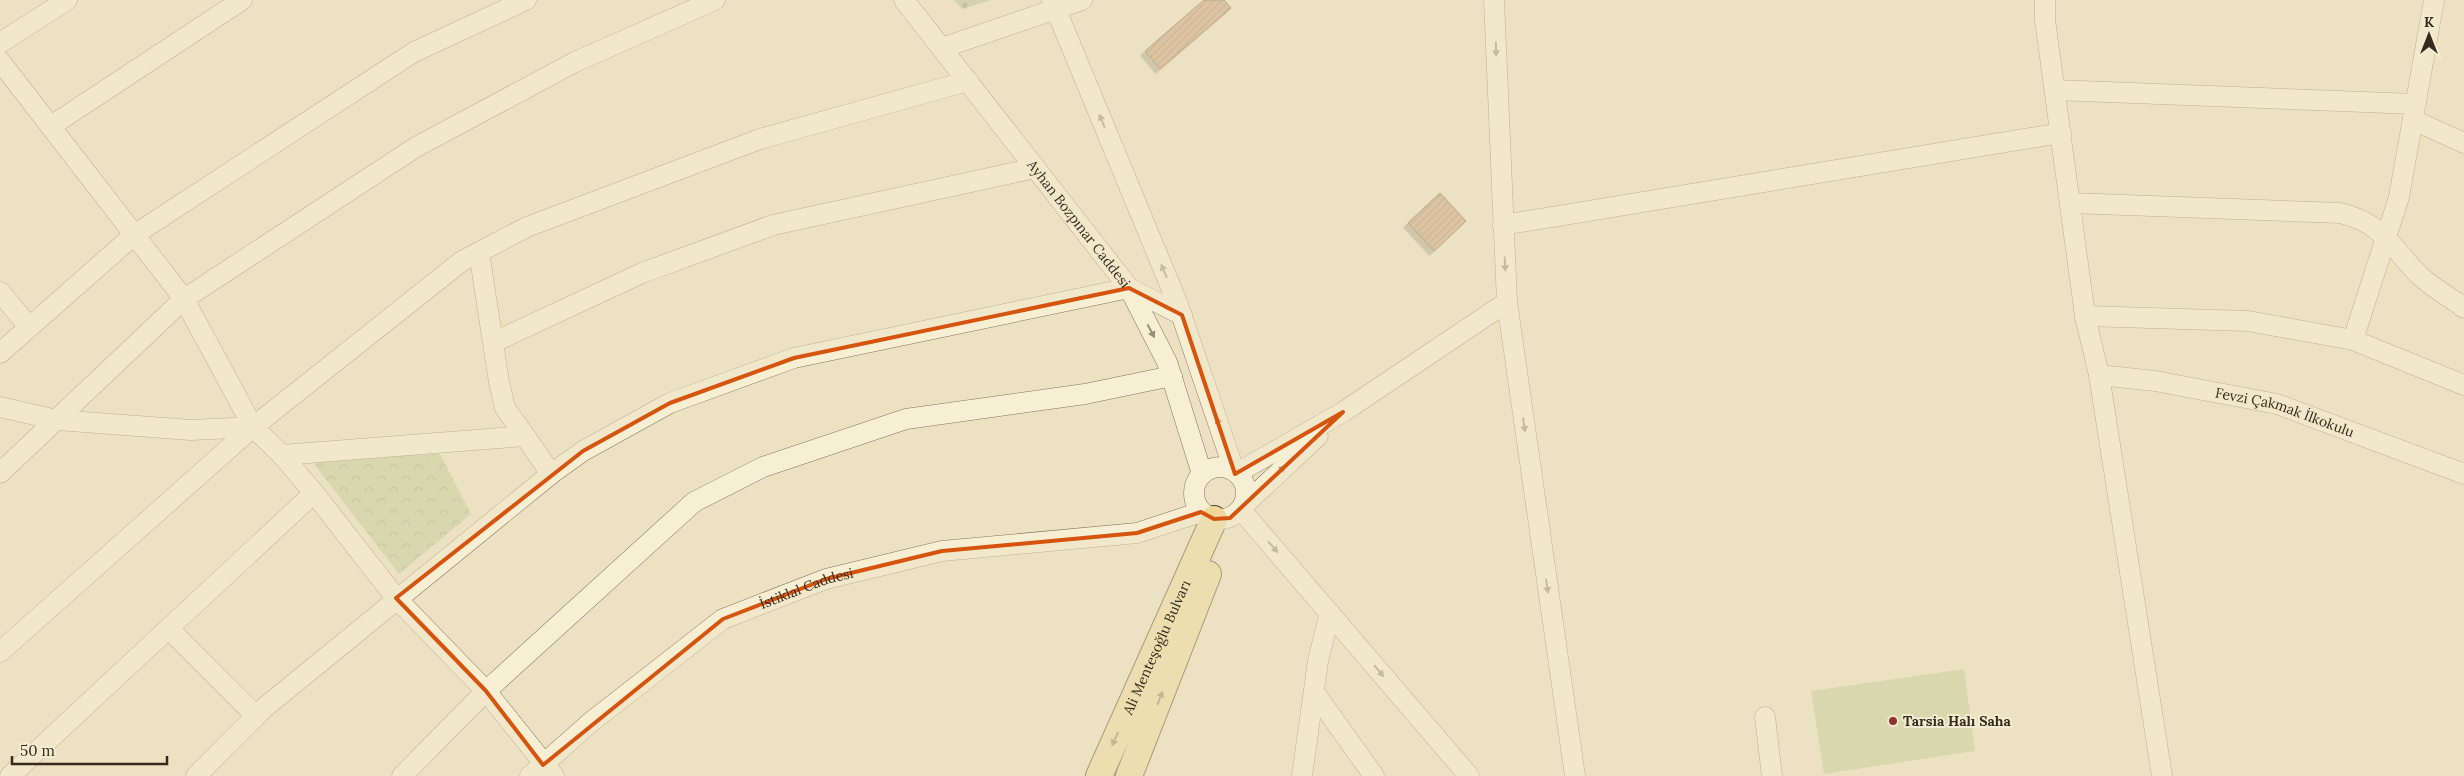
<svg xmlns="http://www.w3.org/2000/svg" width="2464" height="776" viewBox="0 0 2464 776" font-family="Lora,serif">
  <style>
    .grass { fill: #c0ca96 }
    .cemetery { fill: url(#cemetery-stones) }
    .park { fill: url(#park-crowns) }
    .building { fill: url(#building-hatch); stroke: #835f40; filter: url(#shadow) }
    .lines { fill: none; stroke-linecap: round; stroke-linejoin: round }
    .minor-casing { stroke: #85735a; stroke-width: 21 }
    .major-casing { stroke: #53412e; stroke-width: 28 }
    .minor { stroke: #f7efd4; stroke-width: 20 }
    .major { stroke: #eed99a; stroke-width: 26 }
    .oneway { fill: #968c78 }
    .oneway2 { fill: #92825c }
    .marked { fill: none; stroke: #d6540e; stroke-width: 4; stroke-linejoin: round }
    .poi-dot { fill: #92322c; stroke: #f4ecd1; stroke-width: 2 }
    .labels { text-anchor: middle; stroke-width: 4; stroke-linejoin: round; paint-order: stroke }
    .street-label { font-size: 14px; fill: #352a1d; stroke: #f4ecd1 }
    .poi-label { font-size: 14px; font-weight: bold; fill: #352a1d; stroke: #f4ecd1; text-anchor: start }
  </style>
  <defs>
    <pattern id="cemetery-stones" width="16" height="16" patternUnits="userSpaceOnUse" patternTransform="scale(1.25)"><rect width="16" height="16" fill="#b7bf95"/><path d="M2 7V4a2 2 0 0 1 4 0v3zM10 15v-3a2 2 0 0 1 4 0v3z" fill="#969b79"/></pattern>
    <pattern id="park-crowns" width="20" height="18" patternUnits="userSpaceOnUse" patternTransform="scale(1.25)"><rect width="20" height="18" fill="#c0ca96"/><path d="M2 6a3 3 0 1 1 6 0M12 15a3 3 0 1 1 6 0" fill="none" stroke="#9da47a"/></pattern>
    <pattern id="building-hatch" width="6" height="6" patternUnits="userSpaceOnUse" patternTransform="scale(1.25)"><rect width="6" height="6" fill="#c99f79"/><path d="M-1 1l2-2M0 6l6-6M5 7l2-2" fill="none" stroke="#a48263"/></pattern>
    <filter id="shadow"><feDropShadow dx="-4.5" dy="4.5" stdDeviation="0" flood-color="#0004"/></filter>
  </defs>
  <rect width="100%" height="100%" fill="#ece2c2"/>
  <path class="grass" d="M1964,669L1975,751L1824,774L1811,691Z"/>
  <path class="cemetery" d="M954,0H991L962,9Z"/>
  <path class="park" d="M440,454L471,514L399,574L311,460Z"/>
  <path class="building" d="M1204,0H1224L1231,8L1160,69L1145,51Z
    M1440,193L1466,221L1434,251L1408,223Z"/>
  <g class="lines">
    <g class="minor-casing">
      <g id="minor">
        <path id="s1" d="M904,0L1129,288L1167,362L1202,474"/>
        <path d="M1052,0L1177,302L1234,470"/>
        <path d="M1494,0L1507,302L1575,776"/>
        <path d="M2045,0V20L2085,316L2099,375L2162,776"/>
        <path d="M0,43L67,0"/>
        <path d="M942,48L1082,0"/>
        <path d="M0,61L184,299L253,427L282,455L314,493L396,598L486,691L554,776"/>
        <path d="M2055,90L2416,104"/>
        <path d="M2413,120L2464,143"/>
        <path d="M51,126L242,0"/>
        <path d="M2070,203L2340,213C2383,223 2391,247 2420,276C2433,288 2450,297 2464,308"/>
        <path d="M1503,225L2061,133"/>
        <path d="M479,252L499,382L505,408L525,436"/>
        <path d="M0,292L29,327"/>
        <path d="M2085,316L2248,321L2353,340L2464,385"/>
        <path d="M2353,340L2399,197L2434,0"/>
        <path d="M494,342L642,273L773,225L1035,168"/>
        <path d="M0,353L134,235L414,52L526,0"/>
        <path id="s2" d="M2099,375L2155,381L2277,404L2464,474"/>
        <path d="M0,407L57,420L191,430L253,427"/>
        <path d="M282,455L525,436L551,474"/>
        <circle cx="1220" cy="493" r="26"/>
        <path d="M0,473L184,299L416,147L575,62L715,0"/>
        <path d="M1237,473L1343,412L1507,302"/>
        <path d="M1244,505L1318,436"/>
        <path d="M1241,510L1469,776"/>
        <path d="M169,629L256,716"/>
        <path d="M0,652L253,427L462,261L527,227L760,139L968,81"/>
        <path d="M1314,692L1374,776"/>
        <path d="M1765,717L1772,776"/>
        <path d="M10,776L314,493"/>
        <path d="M196,776L264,708L551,474L583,451L670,403L794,358L1129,288L1182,315"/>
        <path d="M402,776L486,691L694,502L763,467L906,419L1085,394L1172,376"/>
        <path id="s3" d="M530,776L591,722L723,619L826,579L942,551L1137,533L1201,512"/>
        <path d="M1302,776L1318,661L1330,613"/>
      </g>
    </g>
    <g class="major-casing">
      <g id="major">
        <path id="s4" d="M1099,776L1214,519"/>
        <path d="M1129,776L1208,574"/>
      </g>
    </g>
    <use href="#minor" class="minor"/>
    <use href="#major" class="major"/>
  </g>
  <defs><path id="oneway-solid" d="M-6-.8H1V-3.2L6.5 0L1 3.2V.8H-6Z" transform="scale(1.25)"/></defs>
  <g class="oneway">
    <use href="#oneway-solid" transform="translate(1496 49) rotate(88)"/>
    <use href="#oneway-solid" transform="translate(1102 121) rotate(-112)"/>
    <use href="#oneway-solid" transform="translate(1505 264) rotate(87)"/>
    <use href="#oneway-solid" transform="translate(1164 271) rotate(-113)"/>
    <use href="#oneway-solid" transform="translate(1151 331) rotate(62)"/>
    <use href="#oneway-solid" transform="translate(1219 424) rotate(-109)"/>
    <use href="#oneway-solid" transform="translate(1524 425) rotate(82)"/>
    <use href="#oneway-solid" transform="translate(1280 471) rotate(-43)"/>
    <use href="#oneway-solid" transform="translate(1273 547) rotate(49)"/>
    <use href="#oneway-solid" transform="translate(1547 586) rotate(82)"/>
    <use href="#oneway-solid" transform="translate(1379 671) rotate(50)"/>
  </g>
  <g class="oneway2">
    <use href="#oneway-solid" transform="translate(1160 698) rotate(-69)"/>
    <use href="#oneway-solid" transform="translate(1115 739) rotate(114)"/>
  </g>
  <path d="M0 0H2464V776H0ZM1129,288L1182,315L1235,474L1343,412L1230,518L1214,519L1201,512L1137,533L942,551L826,579L723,619L543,765L486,691L396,598L583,451L670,403L794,358Z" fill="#ece2c2" fill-opacity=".55" fill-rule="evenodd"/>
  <path class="marked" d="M1129,288L1182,315L1235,474L1343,412L1230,518L1214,519L1201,512L1137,533L942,551L826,579L723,619L543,765L486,691L396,598L583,451L670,403L794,358Z"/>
  <circle class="poi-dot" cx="1893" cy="721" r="5"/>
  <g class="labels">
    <g class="street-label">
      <text dy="5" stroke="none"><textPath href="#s1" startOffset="284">Ayhan Bozpınar Caddesi</textPath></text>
      <text dy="5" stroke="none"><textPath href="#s2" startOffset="190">Fevzi Çakmak İlkokulu</textPath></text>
      <text dy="5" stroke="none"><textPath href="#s3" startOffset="338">İstiklal Caddesi</textPath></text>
      <text dy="5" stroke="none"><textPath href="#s4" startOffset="141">Ali Menteşoğlu Bulvarı</textPath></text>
    </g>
    <g class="poi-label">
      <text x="1903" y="726">Tarsia Halı Saha</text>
    </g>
  </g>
  <g transform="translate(2429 35)" stroke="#f4ecd1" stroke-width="4" paint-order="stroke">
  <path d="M0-4L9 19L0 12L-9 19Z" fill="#352a1d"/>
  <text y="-8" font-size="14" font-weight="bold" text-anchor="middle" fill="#352a1d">K</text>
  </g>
  <path d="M12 756v8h155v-8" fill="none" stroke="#352a1d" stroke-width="2.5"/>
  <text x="20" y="756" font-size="15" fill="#352a1d" stroke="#f4ecd1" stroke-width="4" paint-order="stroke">50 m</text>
</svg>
